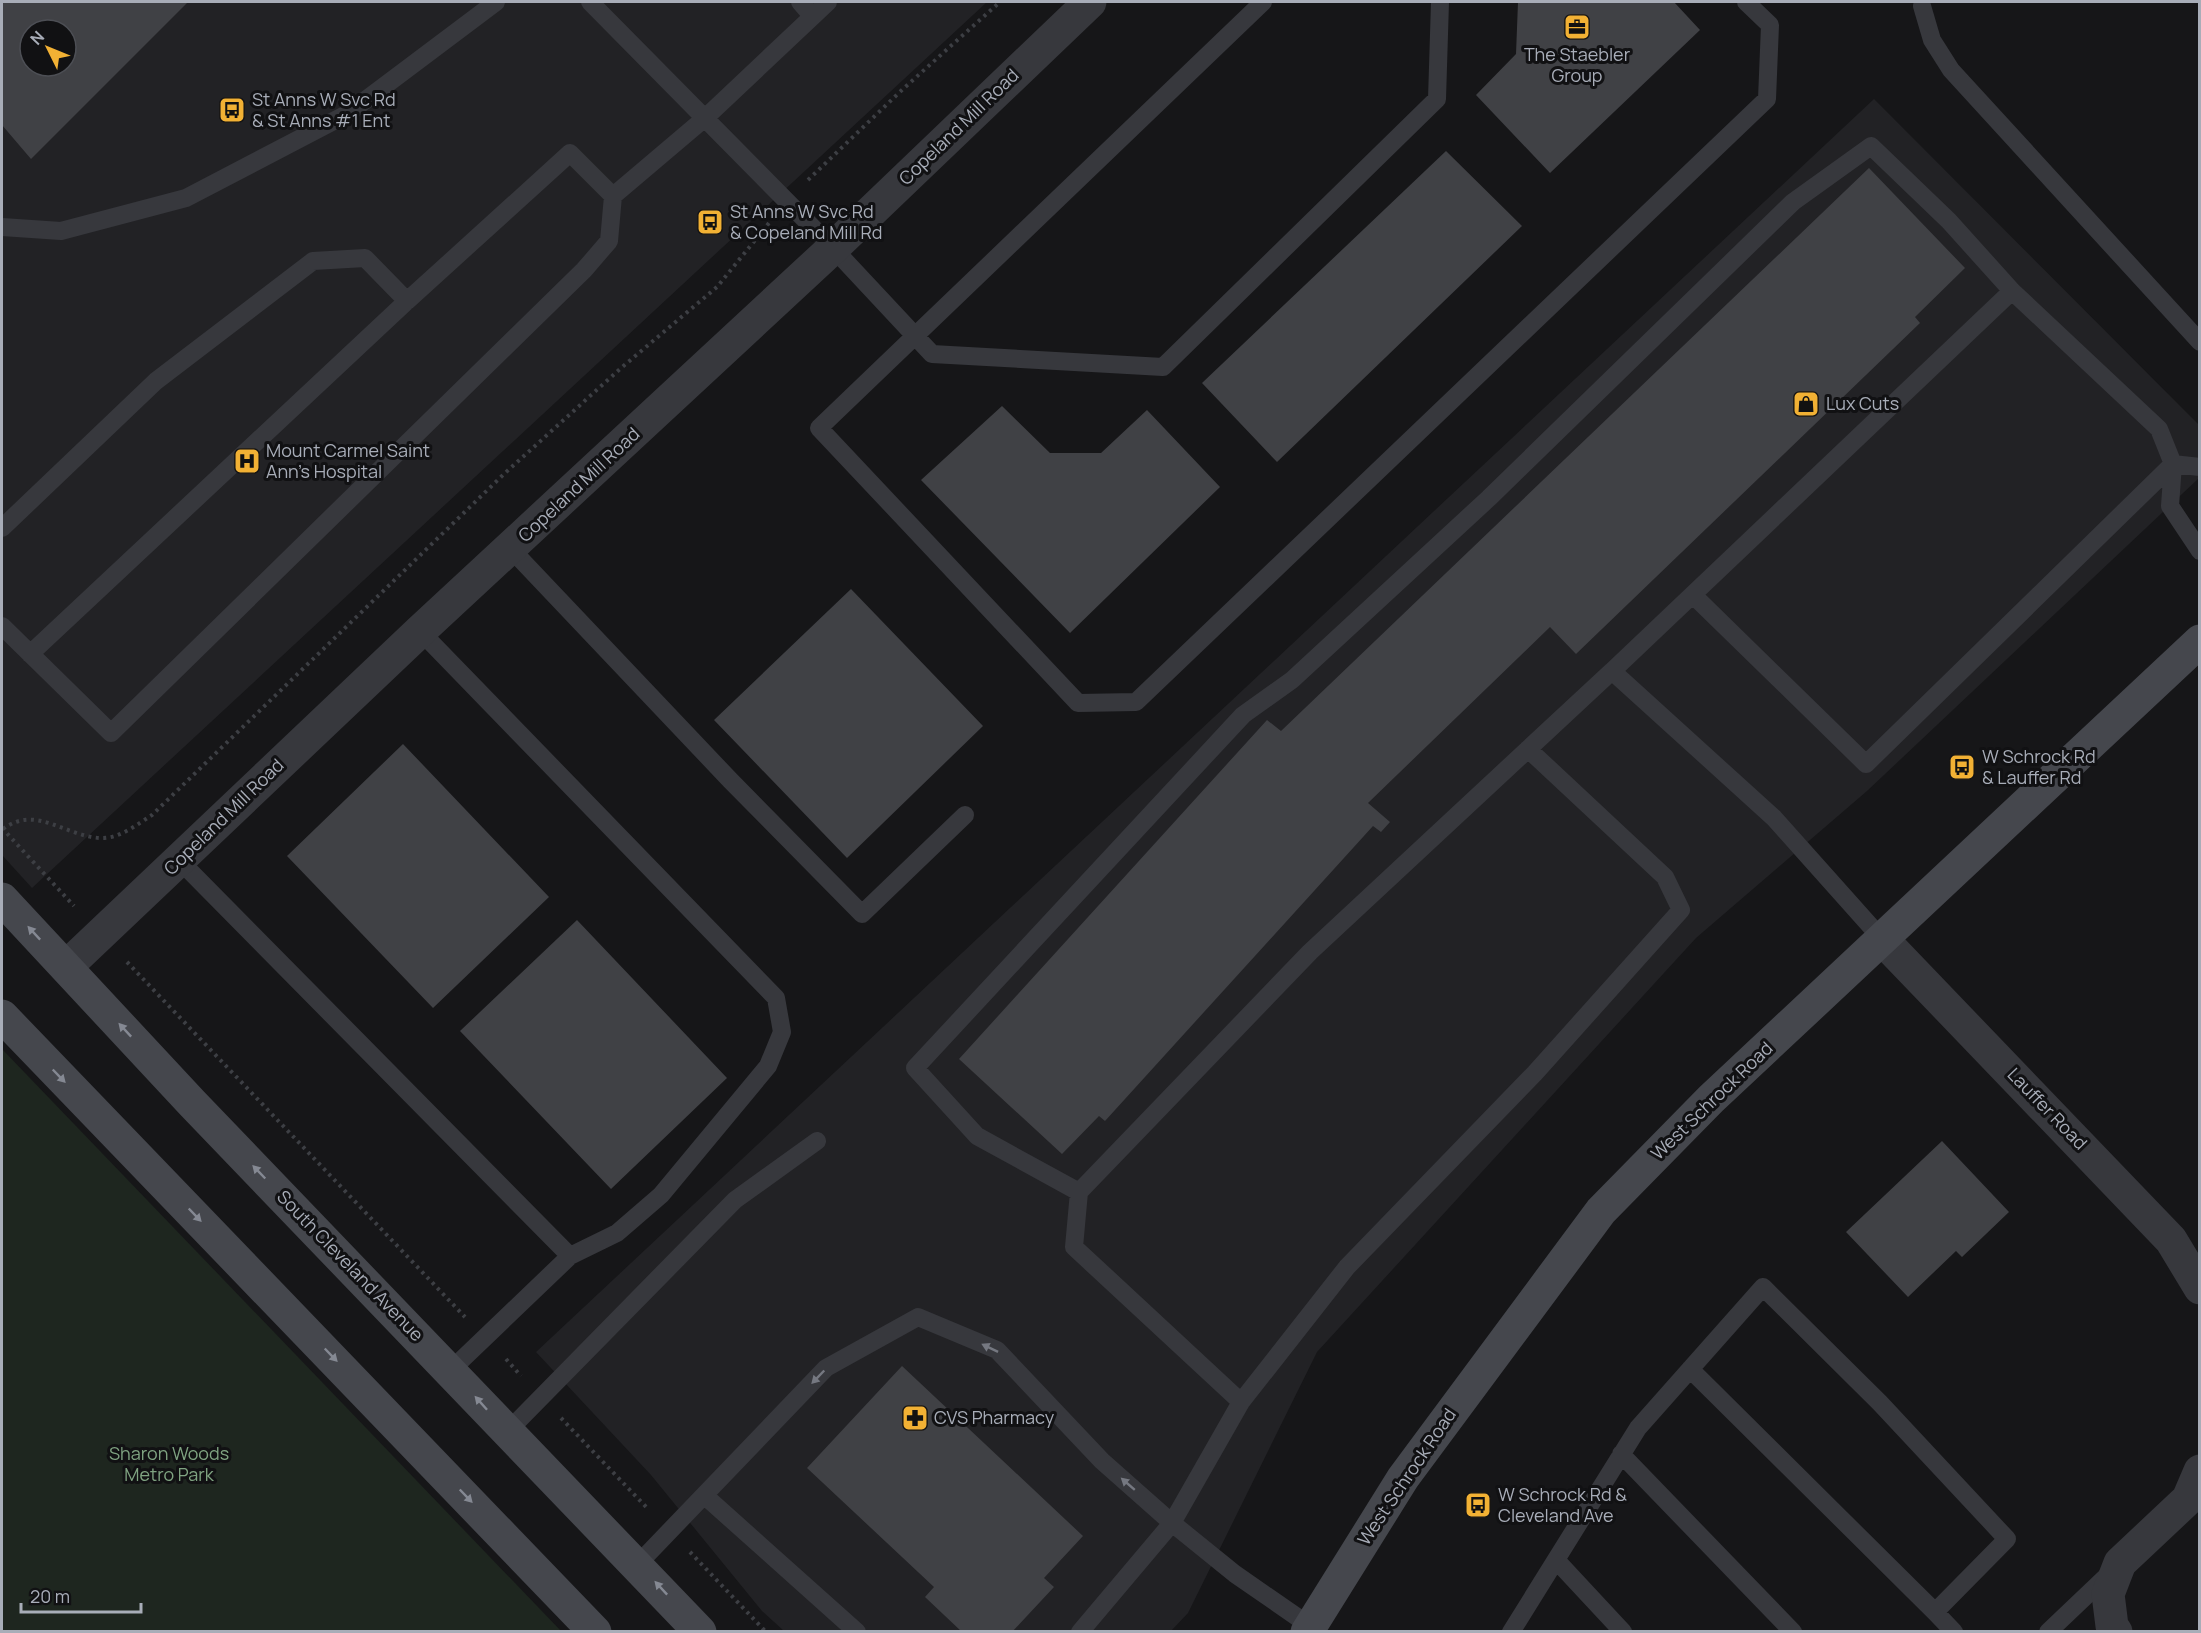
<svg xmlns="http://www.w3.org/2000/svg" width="2201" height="1633" viewBox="0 0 2201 1633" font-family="Manrope,sans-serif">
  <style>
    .built { fill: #222225; fill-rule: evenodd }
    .green { fill: #1e261f }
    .building { fill: #404145; fill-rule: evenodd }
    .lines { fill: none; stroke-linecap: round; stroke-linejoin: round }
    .path { stroke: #3d3f44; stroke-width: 4; stroke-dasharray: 3 4.5; stroke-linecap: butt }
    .lane { stroke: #37383d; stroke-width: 18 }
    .street { stroke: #37383d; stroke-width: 33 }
    .secondary { stroke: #45474d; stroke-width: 33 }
    .oneway { fill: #858993 }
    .oneway2 { fill: #757881 }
    .labels { text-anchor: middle; stroke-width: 6; stroke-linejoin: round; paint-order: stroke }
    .poi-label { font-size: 18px; fill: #a8adb8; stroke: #111113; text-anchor: start }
    .street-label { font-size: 18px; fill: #a8adb8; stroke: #111113 }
    .park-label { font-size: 18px; fill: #7fa381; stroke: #111113 }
  </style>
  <rect width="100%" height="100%" fill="#161618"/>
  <path class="built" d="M2,2H987L32,888L2,855ZM30,30H66V66H30Z
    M1874,99L2199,425V478L1867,791L1696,938L1317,1352L1188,1613L1171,1631H784L762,1611L651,1475L536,1352Z"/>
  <path class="green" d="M2,1049L561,1631H2Z"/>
  <path class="building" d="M2,2H186L187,3L31,159L2,125ZM30,30H66V66H30Z
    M1518,2H1674L1700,30L1550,173L1476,95L1516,54Z
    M1446,151L1522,226L1277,462L1202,383Z
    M1869,168L1965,268L1915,317L1920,323L1576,654L1550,627L1368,803L1390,822L1381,832L1373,826L1105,1121L1099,1116L1062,1154L959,1059L1267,720L1281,731Z
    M1002,406L1050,453H1101L1147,410L1220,487L1070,633L921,480Z
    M851,589L983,726L847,858L714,720Z
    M403,744L549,897L433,1008L287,856Z
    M577,920L727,1078L611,1189L460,1031Z
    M1942,1141L2009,1212L1962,1257L1956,1251L1908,1297L1846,1232Z
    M902,1366L1083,1536L1044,1578L1054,1587L1012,1632H962L925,1597L934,1587L807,1468Z"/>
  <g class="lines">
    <path class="path" d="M808,180L904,88L1000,2
      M2,828L74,906
      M3,829C36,804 66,837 101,838C119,839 138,824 152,815L504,474L621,368L717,287L769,223
      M127,962L465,1317
      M506,1359L521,1376
      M561,1418L649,1510
      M690,1552L766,1632"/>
    <path class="lane" d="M590,2L833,248L932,354L1163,367L1437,99L1440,2
      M800,2L812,16
      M1263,2L819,428L1078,703L1136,702L1767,99L1770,25L1746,2
      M1922,6L1932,40L1951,70L2200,342
      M2,227L61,231L186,198L347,114L496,2
      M2012,291L2159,429L2173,464L2170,506L2200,551
      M2173,464L2200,467
      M2,528L156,381L313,261L365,258L407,301L570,153L613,196
      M510,548L730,780L862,914L965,815
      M1693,595L1866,764L2173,464
      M2,626L111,733L584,270L609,241L613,196L705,118L828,2
      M420,631L776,998L782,1032L768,1066L661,1195L617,1233L570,1256L451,1370
      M30,654L407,301
      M179,860L570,1256
      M1079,1192L977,1136L915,1068L1243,715L1292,680L1489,498L1793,202L1871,146L1949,221L2012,291L1608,675
      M1690,1369L1935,1612
      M1241,1402L1347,1267L1535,1073L1681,910L1665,877L1528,749
      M507,1432L735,1200L817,1141
      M1621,1454L1793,1632
      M705,1496L857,1632
      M1556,1560L1623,1632
      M638,1564L826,1368L918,1317L997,1350L1102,1461L1172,1523L1080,1632
      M1310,1626L1235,1574L1172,1523L1241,1402L1074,1247L1079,1192L1310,952L1612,671L1774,818L1882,939
      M1511,1632L1638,1428L1763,1287L1880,1403L2007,1539L1935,1612L1954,1632
      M2048,1632L2110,1573"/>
    <path class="street" d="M1882,939L2171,1240L2200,1288
      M66,967L420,631L833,248L1090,2
      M2116,1632L2112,1626L2108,1594L2120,1563L2188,1499L2200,1471"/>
    <path class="secondary" d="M2,899L192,1103L700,1632
      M2,1016L595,1632
      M1307,1632L1403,1478L1601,1211L1711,1099L2200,641"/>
  </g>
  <defs><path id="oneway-solid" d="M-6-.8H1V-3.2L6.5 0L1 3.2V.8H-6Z" transform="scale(1.5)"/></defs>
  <g class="oneway">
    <use href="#oneway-solid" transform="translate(34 933) rotate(-133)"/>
    <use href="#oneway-solid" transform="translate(125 1030) rotate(-133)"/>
    <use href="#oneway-solid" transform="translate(59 1076) rotate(46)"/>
    <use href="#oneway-solid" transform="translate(259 1172) rotate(-134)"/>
    <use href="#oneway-solid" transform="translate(195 1215) rotate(46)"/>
    <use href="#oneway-solid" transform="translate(331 1355) rotate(46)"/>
    <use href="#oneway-solid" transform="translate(481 1403) rotate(-132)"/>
    <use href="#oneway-solid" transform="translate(466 1496) rotate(46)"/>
    <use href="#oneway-solid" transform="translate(661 1588) rotate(-133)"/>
  </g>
  <g class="oneway2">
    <use href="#oneway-solid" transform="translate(990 1348) rotate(-154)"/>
    <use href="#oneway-solid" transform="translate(818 1377) rotate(134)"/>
    <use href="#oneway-solid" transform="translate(1128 1484) rotate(-139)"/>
  </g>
  <defs>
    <g id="office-square" transform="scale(1.35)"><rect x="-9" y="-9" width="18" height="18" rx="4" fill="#f2b134" stroke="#111113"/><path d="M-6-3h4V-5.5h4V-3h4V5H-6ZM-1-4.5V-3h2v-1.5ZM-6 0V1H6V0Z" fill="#111"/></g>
    <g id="bus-square" transform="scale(1.35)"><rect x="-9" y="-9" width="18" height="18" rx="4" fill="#f2b134" stroke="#111113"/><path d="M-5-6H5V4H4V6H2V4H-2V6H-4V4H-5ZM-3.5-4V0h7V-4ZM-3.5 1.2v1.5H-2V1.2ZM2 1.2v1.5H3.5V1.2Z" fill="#111"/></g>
    <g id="shop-square" transform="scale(1.35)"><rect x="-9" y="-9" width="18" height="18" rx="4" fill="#f2b134" stroke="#111113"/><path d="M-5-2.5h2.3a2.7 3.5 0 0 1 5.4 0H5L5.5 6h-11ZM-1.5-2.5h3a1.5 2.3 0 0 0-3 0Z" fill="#111"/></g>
    <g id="hospital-square" transform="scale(1.35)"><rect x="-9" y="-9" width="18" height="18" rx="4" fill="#f2b134" stroke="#111113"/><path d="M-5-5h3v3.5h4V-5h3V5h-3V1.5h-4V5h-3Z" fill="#111"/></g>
    <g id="pharmacy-square" transform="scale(1.35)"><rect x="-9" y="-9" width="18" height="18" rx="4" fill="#f2b134" stroke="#111113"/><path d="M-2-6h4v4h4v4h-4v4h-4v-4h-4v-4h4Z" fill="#111"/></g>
  </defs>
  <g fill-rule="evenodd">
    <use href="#office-square" x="1577" y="27"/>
    <use href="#bus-square" x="232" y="110"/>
    <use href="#bus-square" x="710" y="222"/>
    <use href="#shop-square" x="1806" y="404"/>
    <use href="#hospital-square" x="247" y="461"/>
    <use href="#bus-square" x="1962" y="767"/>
    <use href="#pharmacy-square" x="915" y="1418"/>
    <use href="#bus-square" x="1478" y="1505"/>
  </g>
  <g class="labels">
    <g class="poi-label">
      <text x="1577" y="61" text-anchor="middle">The Staebler<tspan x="1577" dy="21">Group</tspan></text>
      <text x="252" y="106">St Anns W Svc Rd<tspan x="252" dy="21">&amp; St Anns #1 Ent</tspan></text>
      <text x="730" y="218">St Anns W Svc Rd<tspan x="730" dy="21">&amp; Copeland Mill Rd</tspan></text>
      <text x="1826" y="410">Lux Cuts</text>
      <text x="266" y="457">Mount Carmel Saint<tspan x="266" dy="21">Ann's Hospital</tspan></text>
      <text x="1982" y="763">W Schrock Rd<tspan x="1982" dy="21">&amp; Lauffer Rd</tspan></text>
      <text x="934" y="1424">CVS Pharmacy</text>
      <text x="1498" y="1501">W Schrock Rd &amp;<tspan x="1498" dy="21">Cleveland Ave</tspan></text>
    </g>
    <g class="street-label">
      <text transform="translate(959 127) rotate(-44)" y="6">Copeland Mill Road</text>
      <text transform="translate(579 485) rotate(-43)" y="6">Copeland Mill Road</text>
      <text transform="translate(224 817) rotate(-44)" y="6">Copeland Mill Road</text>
      <text transform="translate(1712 1101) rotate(-44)" y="6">West Schrock Road</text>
      <text transform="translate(2047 1109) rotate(46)" y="6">Lauffer Road</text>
      <text transform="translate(350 1266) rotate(46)" y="6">South Cleveland Avenue</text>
      <text transform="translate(1407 1477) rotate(-56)" y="6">West Schrock Road</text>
    </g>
    <g class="park-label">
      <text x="169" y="1460">Sharon Woods<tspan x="169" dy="21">Metro Park</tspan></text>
    </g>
  </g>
  <rect width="2201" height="1633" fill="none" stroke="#a8adb8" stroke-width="6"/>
  <g transform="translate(48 48) rotate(313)"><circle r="28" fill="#111113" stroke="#4d4f55" stroke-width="1.5"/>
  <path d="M0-4.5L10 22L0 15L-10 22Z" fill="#f2b134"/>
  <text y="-9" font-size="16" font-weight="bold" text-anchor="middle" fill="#a8adb8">N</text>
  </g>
  <path d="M21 1603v9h120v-9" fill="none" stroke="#a8adb8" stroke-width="3"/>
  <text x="30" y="1603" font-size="18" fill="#a8adb8" stroke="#111113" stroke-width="4.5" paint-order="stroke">20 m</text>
</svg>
